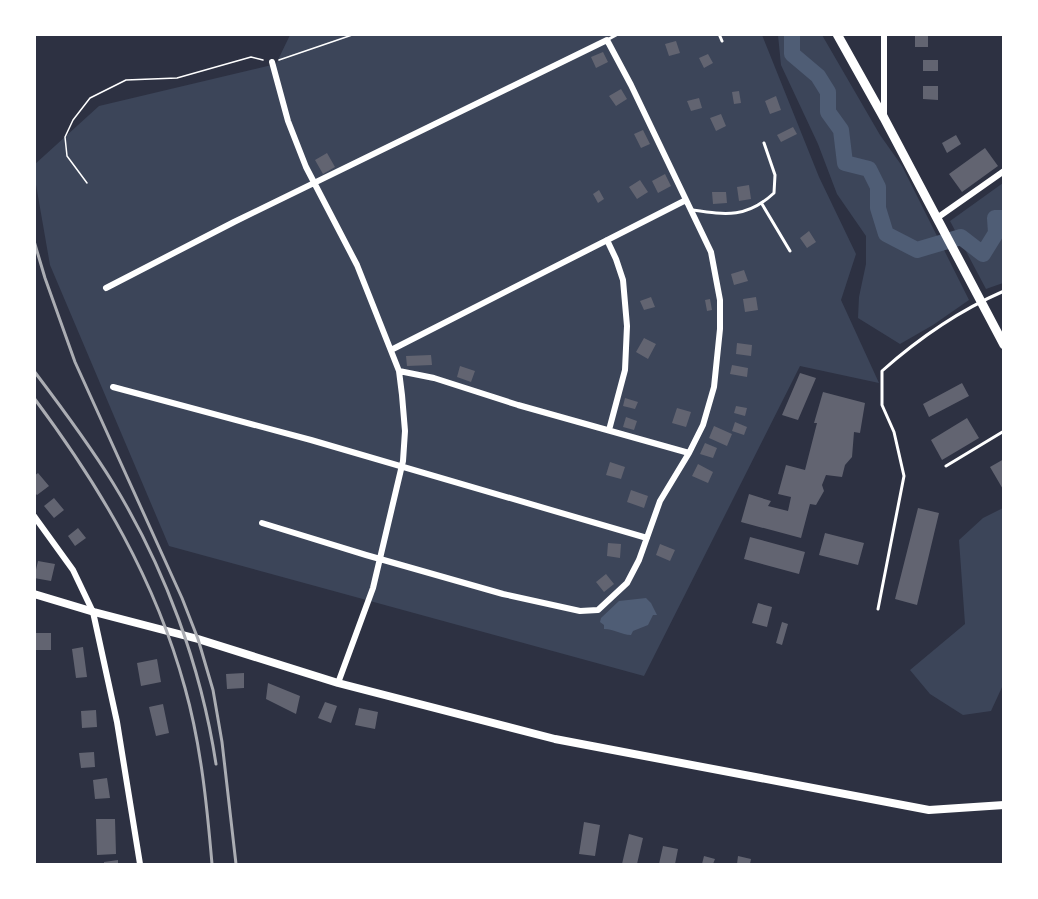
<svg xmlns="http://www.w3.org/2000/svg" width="1038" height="899" viewBox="0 0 1038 899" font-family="'Sofia Sans Condensed',sans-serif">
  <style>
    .green { fill: #3c4559 }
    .water { fill: #4f5d75 }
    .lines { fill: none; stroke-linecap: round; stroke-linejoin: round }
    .river { stroke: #4f5d75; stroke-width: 16 }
    .building { fill: #626471 }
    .path { stroke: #fff; stroke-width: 1.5 }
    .service { stroke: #fff; stroke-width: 3 }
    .minor { stroke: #fff; stroke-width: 6 }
    .secondary { stroke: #fff; stroke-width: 8 }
    .primary { stroke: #fff; stroke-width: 9 }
    .rail { stroke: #abadb3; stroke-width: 3 }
  </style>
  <rect width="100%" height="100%" fill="#2d3142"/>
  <path class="green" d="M290,35H762L819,177L856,254L841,300L879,383L800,366L644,676L169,546L50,265L35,179L34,165L99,106L276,64Z
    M778,35H822L880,135L902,166L969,300L933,325L900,344L858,318L859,297L866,264V236L837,194L818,144L781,65Z
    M1003,183V283L986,289L950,221Z
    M1003,508V685L991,711L963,715L930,694L910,670L965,624L959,540L983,518Z"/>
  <path class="water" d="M646,598L651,603L657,615H653L648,625L633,631L631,635C621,635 615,629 604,629V625L600,622L601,618L619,601Z"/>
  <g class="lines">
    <path class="river" d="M792,34V54L818,76L828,92V112L841,130L845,163L869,169L878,187V208L886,234L917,250L961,237L983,254L996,233L995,218H1004"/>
  </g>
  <path class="building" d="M915,34H928V47H915Z
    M676,41L680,53L669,56L665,44Z
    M603,52L608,62L596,68L591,57Z
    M708,54L713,63L704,68L699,58Z
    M923,60H938V71H923Z
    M923,86H938V100L923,99Z
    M621,89L627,99L616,106L609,96Z
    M739,91L741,103L734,104L732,92Z
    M776,96L781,110L770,114L765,101Z
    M699,98L702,108L691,111L687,101Z
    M721,114L726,126L716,131L710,118Z
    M793,127L797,134L781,142L777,135Z
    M643,130L650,144L641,148L634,134Z
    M956,135L961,144L947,153L942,143Z
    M985,148L998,166L962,192L949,174Z
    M327,153L335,167L323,174L315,160Z
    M665,174L671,186L658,193L652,181Z
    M640,180L648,192L637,199L629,187Z
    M749,185L751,199L739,201L737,187Z
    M599,190L604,199L598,203L593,194Z
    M712,192H726L727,203L713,204Z
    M809,231L816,242L807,248L800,238Z
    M744,270L748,281L734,285L731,274Z
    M651,297L655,307L644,310L640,301Z
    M756,297L758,310L745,312L743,299Z
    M710,299L712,310L707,311L705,300Z
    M644,338L656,344L648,359L636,352Z
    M737,343L752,345L751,356L736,354Z
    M431,355L432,365L407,366L406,356Z
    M732,365L748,368L747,377L730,374Z
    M460,366L475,371L471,382L457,377Z
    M800,373L816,378L798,420L782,415Z
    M962,383L969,396L929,417L923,404Z
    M823,392L865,403L860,433L854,432L852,457L845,465L842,477L826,475L822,485L824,491L816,505L810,504L801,538L741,522L749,494L771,501L768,506L788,511L791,497L778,494L786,465L805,470L817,423H814Z
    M625,398L638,402L635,409L623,406Z
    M736,406L747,408L745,416L734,413Z
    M677,408L691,412L686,427L672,423Z
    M626,417L637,421L634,430L623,427Z
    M967,418L979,438L942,460L931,440Z
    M735,422L747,427L744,435L732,431Z
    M714,426L732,434L727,446L709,438Z
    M705,443L717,448L713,458L700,454Z
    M1004,459V491L990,467Z
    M610,462L625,467L621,479L606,475Z
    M698,464L713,472L708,483L692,476Z
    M38,473L49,486L37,495L34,492V476Z
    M631,490L648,496L644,508L627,502Z
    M54,498L64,510L54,518L44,506Z
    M918,508L939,513L917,605L895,599Z
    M78,528L86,538L75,546L68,536Z
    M825,533L864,543L858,565L819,555Z
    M750,537L805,552L799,574L744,559Z
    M608,543L621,544L620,558L607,556Z
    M660,544L675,550L670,561L656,555Z
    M38,561L55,564L51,581L34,578Z
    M606,574L614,584L604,592L596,582Z
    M758,603L772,607L767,627L752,623Z
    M782,622L788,624L782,645L776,643Z
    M35,633H51V650H35Z
    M83,647L87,677L76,678L72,649Z
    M157,659L161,682L141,686L137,663Z
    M244,673V688L227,689L226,674Z
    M268,683L300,696L296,714L266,699Z
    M325,702L337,706L331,723L318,718Z
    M163,704L169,733L156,736L149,707Z
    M359,708L378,712L375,729L355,725Z
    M96,710L97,727L82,728L81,711Z
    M94,752L95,767L81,768L79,753Z
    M107,778L110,798L95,799L93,780Z
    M96,819H115L116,854L97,855Z
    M584,822L600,825L595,856L579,854Z
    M629,834L643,838L637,864H622Z
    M663,846L678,849L675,864H659Z
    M704,856L715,859L713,864H702Z
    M738,856L751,859L750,864H737Z
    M118,860V864H104V862Z"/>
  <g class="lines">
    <path class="path" d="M279,60L355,34
      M87,183L67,156L65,137L73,120L90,98L126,80L177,78L251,57L263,60"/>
    <path class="service" d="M719,34L722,41
      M607,40L618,34
      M762,204L790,251
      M692,210C727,215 747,218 774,193L775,175L764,143
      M946,466L1004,431
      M878,609L904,476L894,432L882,405V371C919,338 958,311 1004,291"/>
    <path class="minor" d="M884,34V115
      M272,62L288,121L306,167L357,265L399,371L402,395L405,431L403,461L373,588L338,683
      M937,218L1004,171
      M607,240L616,259L623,280L627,326L625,370L609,430
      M106,288L234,222L607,40L631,85L711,252L720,300V329L714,387L703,425L689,453L660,501L639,560L627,583L598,610L580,611L503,594L366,555L262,523
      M391,350L686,200
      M399,371L434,378L518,405L689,453
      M113,387L311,440L647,538
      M34,516L73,570L93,612L117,722L140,864"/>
    <path class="secondary" d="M34,594L94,612L198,639L338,683L555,739L929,810L1004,805"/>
    <path class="primary" d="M837,34L884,118L1004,345"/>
    <path class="rail" d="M34,241L45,278L75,362L182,598L198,639L213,690L222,742L236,864
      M34,371C62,408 89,444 113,483C165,568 201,666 216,764
      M34,398C101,488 155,579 185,688C201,745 207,806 212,864"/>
  </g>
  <rect width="1038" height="899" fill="none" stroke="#ffffff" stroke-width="72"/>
</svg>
